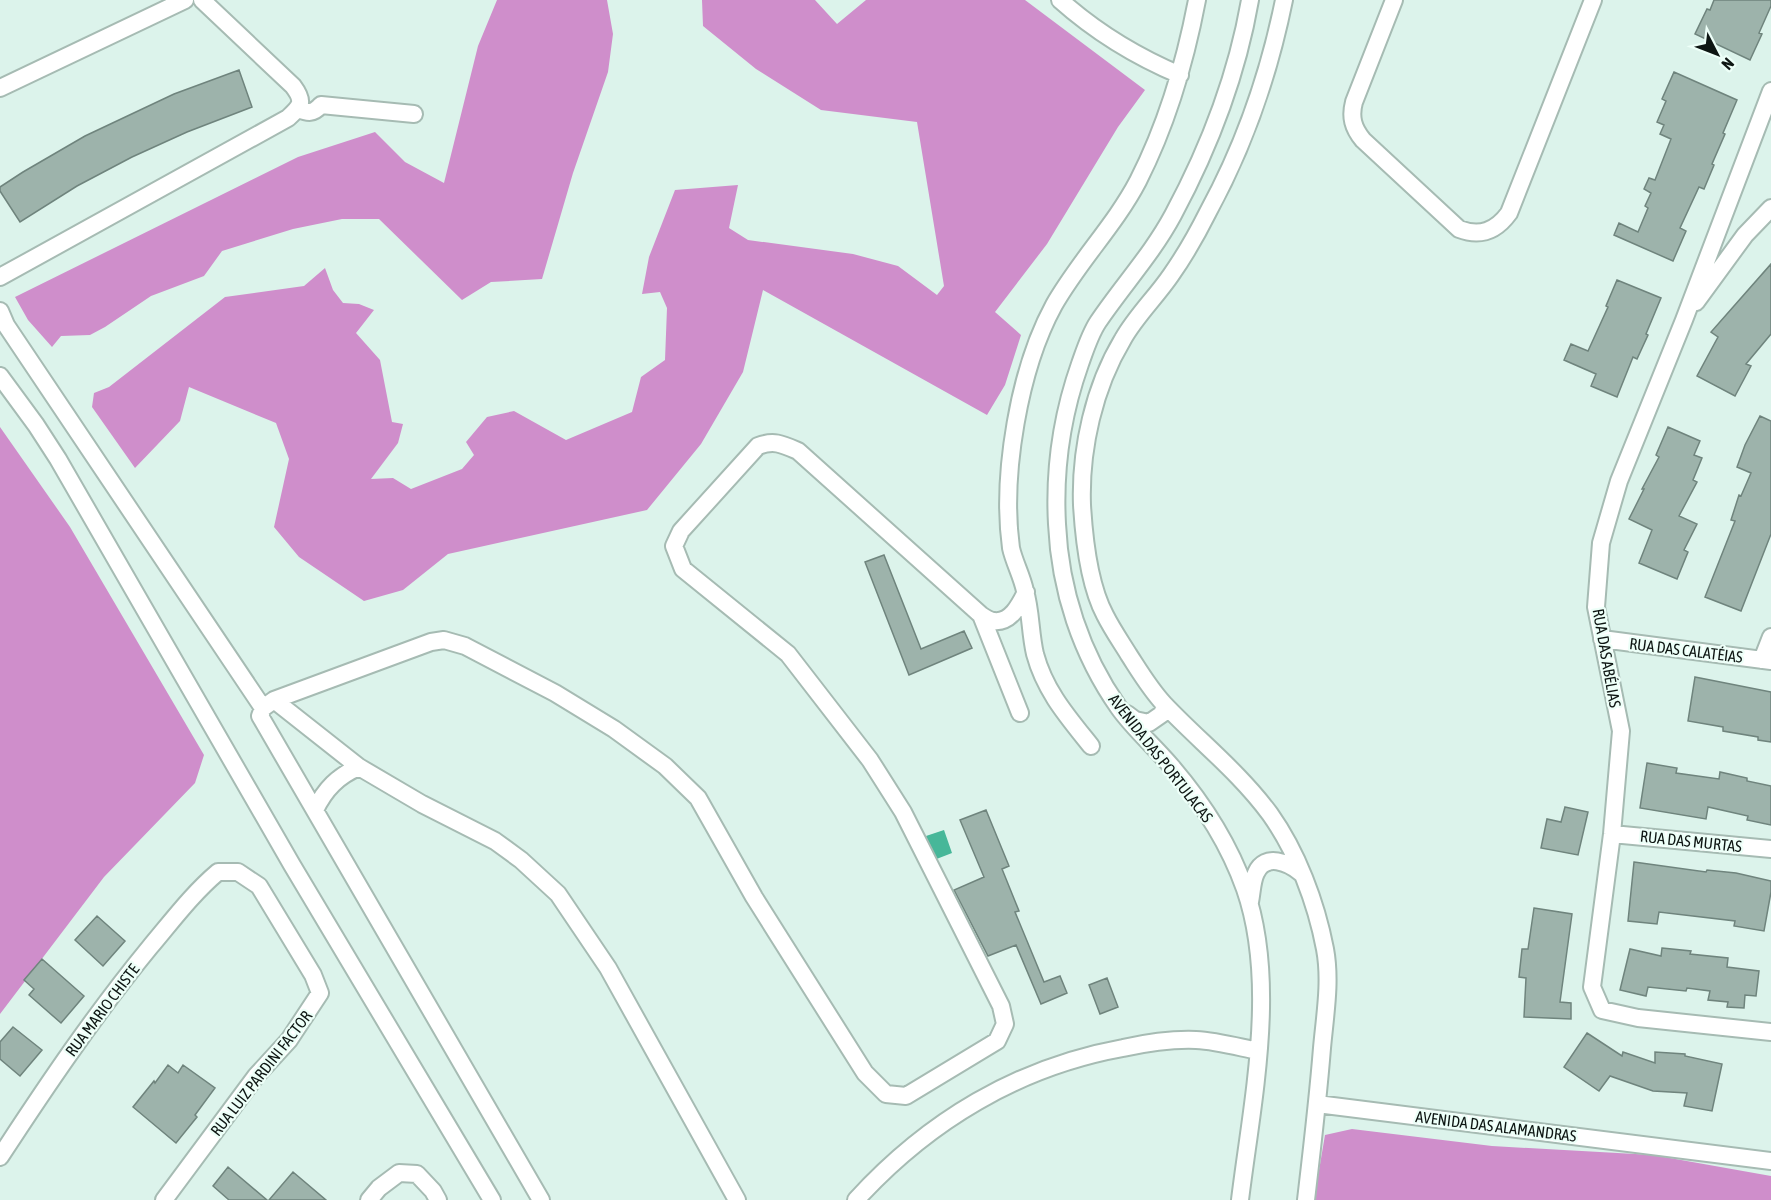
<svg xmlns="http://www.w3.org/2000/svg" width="1771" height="1200" viewBox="0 0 1771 1200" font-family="'Asap Condensed',sans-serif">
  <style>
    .forest { fill: #cf8ecb }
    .water { fill: #47b799 }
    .building { fill: #9db3ab; stroke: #6f847d; stroke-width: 1.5 }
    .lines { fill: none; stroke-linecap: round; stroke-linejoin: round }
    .minor-casing { stroke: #a6bbb3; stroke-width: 20 }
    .minor { stroke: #fff; stroke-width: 16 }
    .labels { text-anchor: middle; stroke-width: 4.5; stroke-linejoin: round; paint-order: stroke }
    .street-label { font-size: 16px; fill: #0e1613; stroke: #edfff8 }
  </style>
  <rect width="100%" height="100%" fill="#dcf3eb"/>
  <path class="forest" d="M497,0H607L613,34L608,72L573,173L542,279L491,282L462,300L379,219H342L293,229L222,251L204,276L151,296L105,327L90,335L61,336L52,347L28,320L15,297L298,157L375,132L405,162L444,183L478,46Z
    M702,0H815L837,24L866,0H1025L1145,90L1118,127L1047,244L995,312L1021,335L1005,385L987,415L763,290L743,372L701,444L647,510L448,554L403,590L364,601L299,557L274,527L289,459L276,423L189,387L180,421L135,468L92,407L94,393L109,387L225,297L304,286L325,268L333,290L343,303L359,304L374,310L356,333L380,360L392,422L403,424L398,443L371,479L393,478L411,489L462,469L474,455L466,442L487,417L514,411L566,440L632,412L641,377L665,360L667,308L660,292L642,294L649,257L675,190L738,185L729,228L748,240L853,254L898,266L937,295L944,286L917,122L821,110L756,69L703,26Z
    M0,427L70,527L204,755L195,783L104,877L0,1014Z
    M1352,1129L1492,1146L1653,1155L1771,1176V1200H1314L1325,1135Z"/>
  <path class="water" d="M944,830L952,853L934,860L926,836Z"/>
  <path class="building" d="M1714,0H1771V6L1759,33L1762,34L1750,60L1695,34L1707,9L1710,10Z
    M239,70L252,107L187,132L132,157L77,186L20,222L0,191V187L23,172L85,136L174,94Z
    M1674,72L1737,100L1723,133L1725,134L1712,164L1714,165L1704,189L1699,187L1680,228L1686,231L1673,261L1614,235L1619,223L1638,232L1648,208L1645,206L1651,193L1644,189L1649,178L1655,180L1671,139L1660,134L1664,125L1657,122L1666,101L1662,99Z
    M1771,264V334L1746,364L1751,366L1735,396L1697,376L1718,337L1711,332Z
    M1617,280L1661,298L1646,334L1648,335L1637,359L1633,357L1617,397L1591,386L1596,374L1564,360L1571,344L1588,351L1608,307L1606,306Z
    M1760,416L1771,421V534L1741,611L1705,597L1735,521L1731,520L1739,495L1741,496L1751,473L1737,467L1745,445Z
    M1668,427L1700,441L1694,455L1702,458L1693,480L1697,482L1679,516L1697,524L1684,550L1688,552L1677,579L1639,563L1652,530L1629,519L1644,489H1642L1659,457L1656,455Z
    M884,555L921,649L964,631L972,648L909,675L865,562Z
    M1695,677L1771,692V742L1758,740V737L1723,731V727L1688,721Z
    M1647,763L1677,768L1676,773L1719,779L1720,772L1747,778V781L1771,786V825L1747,820L1748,816L1708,807L1706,819L1640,808Z
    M1565,807L1588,812L1578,855L1541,848L1547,819L1561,822Z
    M986,810L1009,866L1002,869L1019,911L1015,912L1044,982L1060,976L1067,993L1041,1004L1016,945L988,956L954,890L984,877L960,820Z
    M1634,862L1706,872L1707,870L1736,873L1771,881V892L1764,931L1734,926L1735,921L1659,912L1657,924L1628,921Z
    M1534,908L1572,914L1560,1002L1571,1003V1019L1524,1017L1526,978L1519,977L1522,949H1528Z
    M97,916L125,941L103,966L75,940Z
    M1662,948L1691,951L1690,954L1728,958L1727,967L1759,971L1756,996L1745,995L1744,1008L1727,1007L1728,1002L1708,1000L1710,991L1687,988L1686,991L1648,987L1646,996L1620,990L1630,949L1661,956Z
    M42,959L84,996L61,1023L29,995L34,989L24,980Z
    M1107,978L1118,1007L1100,1014L1089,985Z
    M13,1027L42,1050L20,1076L0,1059V1042Z
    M1587,1033L1622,1056L1623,1052L1655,1063V1052L1685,1054V1056L1722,1064L1712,1111L1684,1106L1687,1093L1653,1091L1610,1076L1599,1091L1564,1067Z
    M168,1065L178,1073L183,1065L215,1088L195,1115L197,1117L176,1143L133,1107L154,1081L155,1083Z
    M228,1167L267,1200H229L213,1186Z
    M293,1172L326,1200H269Z"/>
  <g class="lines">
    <g class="minor-casing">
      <path id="minor" d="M1060,0C1097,33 1135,56 1180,75
        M1284,0C1269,74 1244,146 1208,212C1197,234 1185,255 1171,275C1156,297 1136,316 1123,339C1094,387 1080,449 1082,505C1084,539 1089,585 1105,615C1112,629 1121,642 1129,655C1140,672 1150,689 1164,704C1199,741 1239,772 1270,814C1297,852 1316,902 1325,949C1331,981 1325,1015 1322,1048C1318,1099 1312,1149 1306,1200
        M1394,0L1354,102C1350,117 1353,128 1363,140L1459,229C1480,237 1496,231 1509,213L1593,0
        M0,88L185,0
        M1771,91L1684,320L1619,481L1601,543L1596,607L1621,731L1612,834L1592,987L1602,1010L1638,1018L1771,1032
        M298,109C308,113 313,114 321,105L414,114
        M0,277L288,118C301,106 305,102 293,86L202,0
        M1696,302L1745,235L1771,208
        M0,311L6,325L263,708
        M0,376L36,425L58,459L292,865L492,1200
        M981,615L1020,713
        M1602,639L1771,661
        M1762,660L1771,637
        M274,700L359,767L422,804L495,841L521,860L558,894L608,968L737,1200
        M1127,714L1135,720L1149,723L1162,714L1165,705
        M1091,746C1067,716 1045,691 1035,654C1030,633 1031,611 1025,591C1022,576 1014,562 1011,548C1001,475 1019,369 1054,305C1079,261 1115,225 1138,181C1167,124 1185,63 1197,0
        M315,810C325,789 338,776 359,767
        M1612,834L1771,849
        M1250,902C1252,892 1252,881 1256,873C1265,852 1289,863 1301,873
        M1317,1104L1771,1161
        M0,1157C47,1085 95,1014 150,947C172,921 192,894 218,872H238L259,886L313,975L320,993L289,1040L256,1076L164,1200
        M369,1200L379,1188L399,1173L417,1174L433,1191L438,1200
        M541,1200L260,716L263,708L274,700L431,642L444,640L465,646L555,693L614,729L665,766L698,798L754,897L865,1073L886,1094L906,1096L997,1041L1005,1024L1001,1006L903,812L870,760L788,654L683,569L674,546L681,531L758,446C774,440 782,444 798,451L981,615C984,617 990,621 994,621C1011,623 1020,604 1026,592
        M856,1200C928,1121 1018,1067 1123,1048C1146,1043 1172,1039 1196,1040C1217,1041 1238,1047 1258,1051
        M1240,1200C1252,1102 1278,984 1245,889C1229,844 1202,802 1171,766C1154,746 1134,729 1119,708C1081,654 1060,590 1057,524C1054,469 1062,415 1080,364C1085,350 1090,334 1098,322C1123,285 1152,254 1173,215C1209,148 1237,75 1250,0"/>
    </g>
    <use href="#minor" class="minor"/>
  </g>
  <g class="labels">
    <g class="street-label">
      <text transform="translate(1686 650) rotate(7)" y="6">RUA DAS CALATÉIAS</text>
      <text transform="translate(1607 658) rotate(80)" y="6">RUA DAS ABÉLIAS</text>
      <text transform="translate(1161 758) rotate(52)" y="6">AVENIDA DAS PORTULACAS</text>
      <text transform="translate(1691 841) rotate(6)" y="6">RUA DAS MURTAS</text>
      <text transform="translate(102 1010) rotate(-53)" y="6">RUA MARIO CHISTE</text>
      <text transform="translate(261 1073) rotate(-52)" y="6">RUA LUIZ PARDINI FACTOR</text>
      <text transform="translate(1496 1126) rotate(7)" y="6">AVENIDA DAS ALAMANDRAS</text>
    </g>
  </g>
  <g transform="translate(1717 54) rotate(132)" stroke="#edfff8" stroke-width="4.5" paint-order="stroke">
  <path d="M0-4.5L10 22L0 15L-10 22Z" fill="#0e1613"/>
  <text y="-9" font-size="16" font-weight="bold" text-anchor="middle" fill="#0e1613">N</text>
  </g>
</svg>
